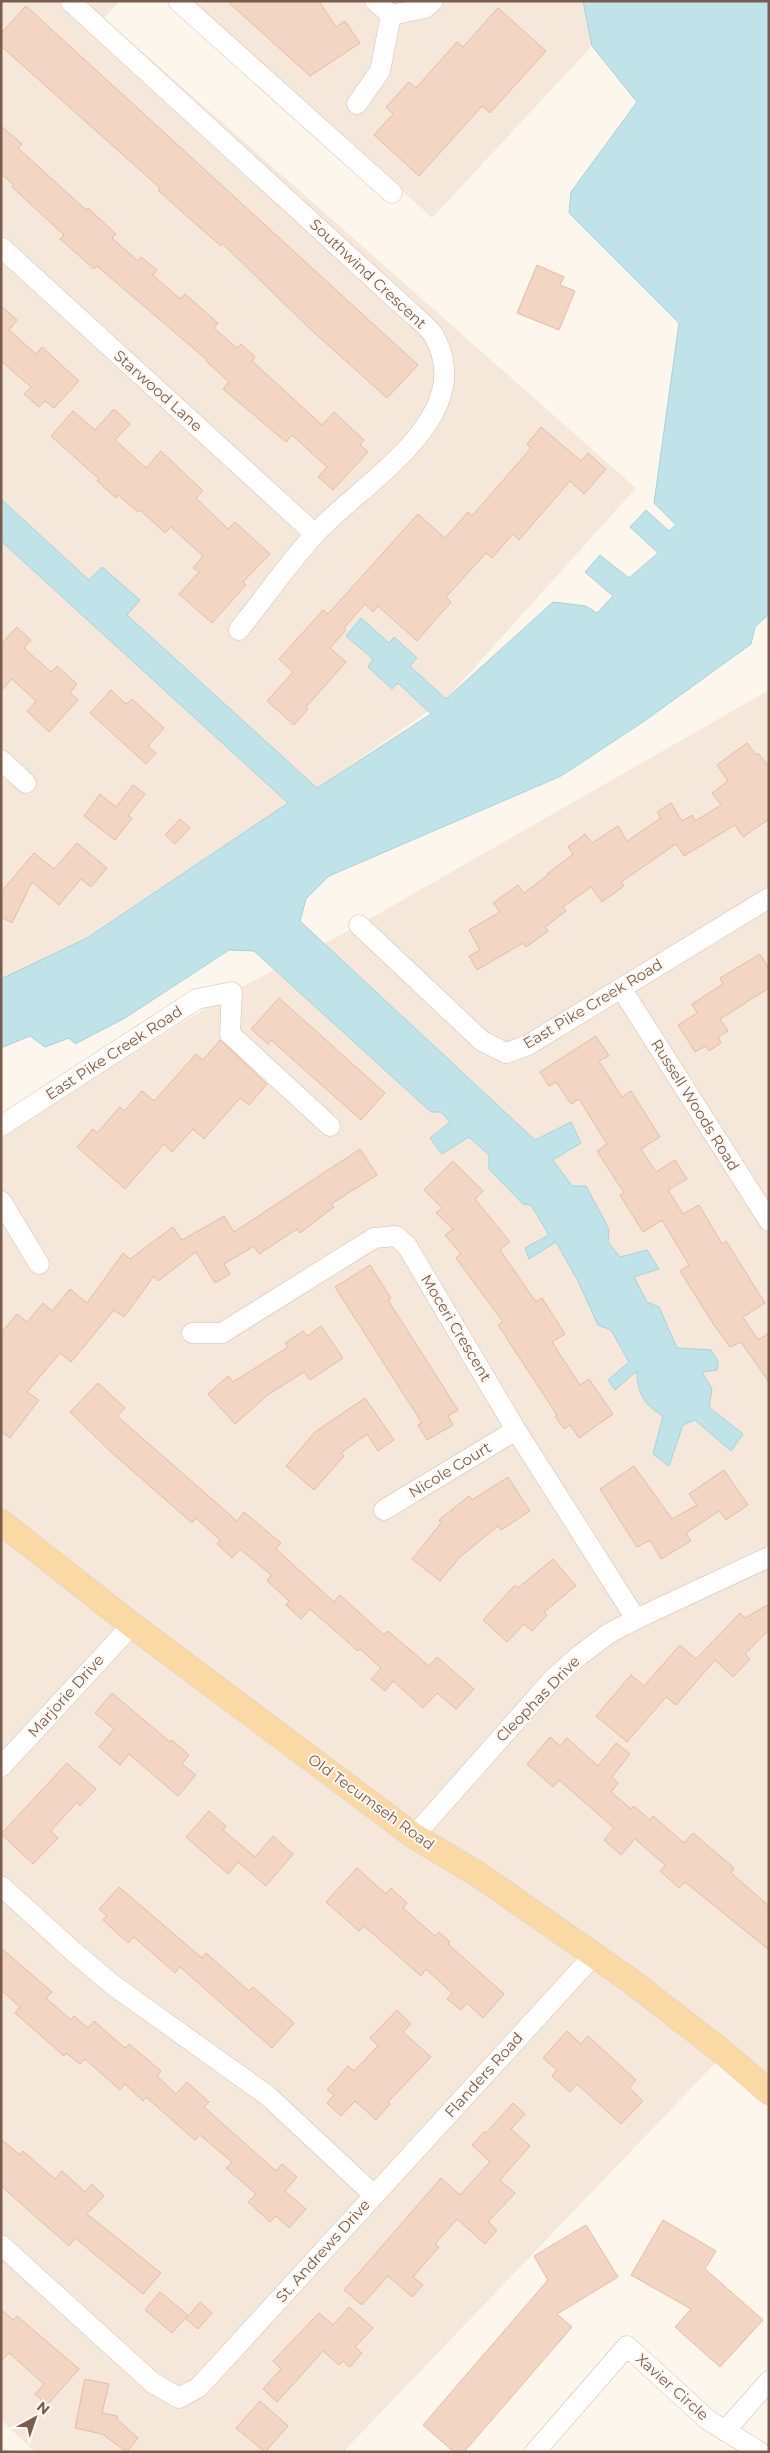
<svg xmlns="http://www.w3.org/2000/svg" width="770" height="2453" viewBox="0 0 770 2453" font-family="Montserrat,sans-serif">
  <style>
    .residential { fill: #f5e8da }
    .water { fill: #bfe3e8; stroke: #a5d3da }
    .building { fill: #f3d5c3; stroke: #e6bba3 }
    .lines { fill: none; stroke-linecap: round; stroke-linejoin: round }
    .minor-casing { stroke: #d1beb0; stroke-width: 21 }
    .major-casing { stroke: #dad1cd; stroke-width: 26 }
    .minor { stroke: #fff; stroke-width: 20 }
    .major { stroke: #fbd9a5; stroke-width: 25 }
    .labels { text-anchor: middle; stroke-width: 4; stroke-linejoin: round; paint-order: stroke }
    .street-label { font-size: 15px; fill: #7a5c4d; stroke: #fffaf3 }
  </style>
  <rect width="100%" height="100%" fill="#fdf6ec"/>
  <path class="residential" d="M1,1H120L104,18L636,488L446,699L317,788L288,803L87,938L1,980Z
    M193,1H583L592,46L432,218Z
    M769,690V2091L724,2054L343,2452H35L1,2420V1135L232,992L359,925Z"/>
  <path class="water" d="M583,1H769V614L755,627L751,644L643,722L561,776L329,876L306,899L300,921L535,1140L571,1122L581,1143L553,1160L572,1186H586L609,1229L608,1242L620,1257L647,1250L659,1269L634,1277L647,1302L659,1307L677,1348L711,1350L718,1361L717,1370L702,1372L712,1389L709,1407L743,1434L731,1451L695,1420L683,1425L669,1466L653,1454L663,1416C644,1405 637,1392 637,1371L615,1390L608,1380L629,1362L611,1330L598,1325L578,1281L556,1242L529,1259L525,1248L549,1235L531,1205L523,1204L489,1169V1155L469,1137L442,1154L430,1138L450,1122L441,1112H431L254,951L229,950L125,1018L75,1044L69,1038L45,1047L30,1036L1,1048V979L87,938L288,803L1,541V499L89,580L102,567L140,600L127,615L317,788L431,714L398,683L392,689L368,667L373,659L346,636L361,618L389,643L394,637L417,658L410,666L446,699L553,602L586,606L597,613L613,596L585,572L600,555L629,578L658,553L630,527L646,510L669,531L676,525L654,503L679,323L569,213L571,192L637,102L592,46Z"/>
  <path class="building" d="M227,1H319L336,27L345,21L360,43L310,76Z
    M26,6L418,365L387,398L309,328L223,244L221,246L182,212L158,190L160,188L1,46V33Z
    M498,8L546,51L490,113L482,106L419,176L374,135L393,114L386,107L409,82L416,88L457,42L463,47Z
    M1,126L22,144L18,148L86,210L88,208L116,234L112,238L138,261L141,257L157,270L153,275L180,299L185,294L218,323L214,328L237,348L241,344L255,357L252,361L322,425L334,412L364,440L360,445L368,452L333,490L318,477L327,467L292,435L286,442L223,389L229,382L206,361L207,360L97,266L94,269L60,239L64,235L12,187L14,185L1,174Z
    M537,265L564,277L560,285L575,291L559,330L517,313Z
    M1,306L17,320L9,330L36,354L42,347L79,381L54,408L45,401L39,407L24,394L31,387L1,361Z
    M114,409L130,424L115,440L146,468L161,451L203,491L196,498L228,529L235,522L270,554L243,582L246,585L212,623L179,594L199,572L193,568L203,556L171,527L165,533L140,510L138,512L118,495L116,498L97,481L99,479L51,436L73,411L95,430Z
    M541,427L581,461L588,453L606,469L584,494L570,481L519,540L513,534L492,558L486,553L446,597L451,602L417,641L378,606L373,612L365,604L344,628L346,630L330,648L346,662L306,707L308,709L294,725L267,701L293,672L279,659L323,610L328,614L418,514L445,538L468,512L472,516L531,448L527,444Z
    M17,627L31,640L24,648L51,672L57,666L77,684L70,693L78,700L49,732L27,711L36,701L12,679L1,691V644Z
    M111,690L126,704L132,699L164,728L148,746L156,753L146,764L90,713Z
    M747,743L756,755L758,753L769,767V819L743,837L735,825L684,856L676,844L621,882L624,886L602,902L591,887L563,907L566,911L545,927L548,931L526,947L523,943L477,970L469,956L480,950L469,930L500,912L493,903L518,885L524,893L548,875L547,874L573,854L568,847L585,834L592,843L618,826L627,841L661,818L657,812L671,803L682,821L692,815L695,821L721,805L712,793L728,781L717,765Z
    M133,785L145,794L128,816L132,818L115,840L84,816L100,794L116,807Z
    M180,819L190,828L175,844L165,835Z
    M77,843L107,868L91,887L81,879L59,905L32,882L12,923L1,917V892L34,853L54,869Z
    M760,954L769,969V988L720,1019L728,1031L718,1037L721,1043L709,1051L706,1046L695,1052L678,1025L697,1013L692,1004L723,984L720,978Z
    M279,998L385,1093L361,1120L271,1040L268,1044L251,1029Z
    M596,1036L609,1056L599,1061L622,1097L631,1091L660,1137L641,1149L656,1172L675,1160L687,1179L668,1190L683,1214L699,1205L722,1244L726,1241L765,1303L743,1317L758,1340L769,1333V1382L741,1342L730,1347L714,1325L680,1271L689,1265L662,1220L643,1232L620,1195L624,1193L597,1151L607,1144L579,1099L571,1104L556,1082L549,1086L540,1072Z
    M220,1040L267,1084L249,1105L240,1098L204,1139L193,1129L172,1152L164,1144L125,1189L77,1147L93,1129L97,1133L120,1107L124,1111L142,1091L154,1101L196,1054L203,1060Z
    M360,1149L377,1175L331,1204L334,1207L300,1233L297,1229L259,1254L254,1246L224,1264L230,1274L215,1283L196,1252L158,1281L154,1276L124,1317L114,1310L71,1362L60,1353L27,1392L39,1400L10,1438L1,1432V1333L17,1314L27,1322L43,1303L52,1311L70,1289L87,1303L123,1253L130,1259L173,1227L182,1240L224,1216L234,1232Z
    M453,1161L483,1191L475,1199L510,1242L500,1250L536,1302L542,1298L565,1334L552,1342L580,1385L589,1379L613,1414L579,1438L570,1425L564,1429L555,1416L557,1415L498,1325L503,1322L456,1258L461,1254L445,1235L453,1229L436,1213L442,1208L424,1190Z
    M370,1265L391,1298L388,1300L458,1410L448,1416L453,1425L427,1440L418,1425L422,1423L335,1287Z
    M321,1326L343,1358L310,1380L304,1372L269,1394L235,1424L208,1394L228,1376L233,1382L288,1347L285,1343L303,1331L307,1336Z
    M98,1383L125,1408L117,1416L237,1521L244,1512L281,1543L276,1549L334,1602L340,1595L384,1635L388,1631L429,1666L437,1657L474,1689L456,1709L437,1693L423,1708L393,1681L385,1691L371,1679L381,1668L360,1649L358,1651L310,1609L301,1619L286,1605L289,1601L267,1581L271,1575L240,1549L232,1558L217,1544L220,1540L196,1518L192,1523L111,1452L70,1412Z
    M365,1398L394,1440L378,1451L367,1434L341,1453L344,1456L314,1490L286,1466L315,1432Z
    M634,1466L672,1519L697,1505L689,1494L724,1470L748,1505L726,1520L719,1511L686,1533L691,1541L661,1559L650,1540L637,1547L600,1489Z
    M508,1477L530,1511L501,1530L498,1526L460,1557L440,1581L412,1559L441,1523L439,1520L469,1496L472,1500Z
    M553,1559L576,1586L544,1612L547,1615L532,1631L524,1624L507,1642L483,1620L515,1585L518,1588Z
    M769,1604V1630L745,1654L750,1659L733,1677L715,1660L676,1705L666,1697L627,1742L596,1716L631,1675L644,1686L680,1645L696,1659L740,1613L745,1618Z
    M112,1693L170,1742L172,1740L189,1755L182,1764L196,1775L178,1796L129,1754L120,1765L99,1747L114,1729L95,1713Z
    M550,1737L560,1746L567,1738L598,1766L616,1743L630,1754L612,1777L618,1783L611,1792L631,1809L634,1806L650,1820L653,1816L684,1843L693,1833L734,1868L731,1873L769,1906V1950L685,1882L679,1888L660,1871L665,1865L635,1839L621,1855L604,1840L614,1828L559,1780L553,1787L527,1764Z
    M67,1763L96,1789L80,1806L77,1802L51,1831L58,1838L33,1864L1,1834Z
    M209,1811L226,1826L223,1830L255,1857L273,1836L293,1854L266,1886L238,1862L228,1874L186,1837Z
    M357,1868L386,1894L391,1888L407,1903L403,1908L435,1936L439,1932L450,1942L448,1944L504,1994L483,2018L467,2003L461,2010L447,1999L452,1993L426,1969L421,1976L364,1926L359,1931L326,1902Z
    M119,1887L202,1958L206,1953L249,1991L253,1987L294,2023L272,2048L180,1967L175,1973L134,1937L128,1943L103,1920L107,1916L99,1909Z
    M1,1948L52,1992L46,1998L71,2020L74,2016L88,2028L94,2021L125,2048L129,2044L161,2071L157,2076L176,2094L187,2082L209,2102L204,2107L276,2171L282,2164L297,2177L285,2191L306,2209L289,2228L276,2216L270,2222L248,2202L256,2194L226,2168L232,2162L200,2135L195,2140L146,2097L143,2101L125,2084L120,2090L85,2059L80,2064L66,2053L64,2056L15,2013L20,2007L1,1990Z
    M397,2010L411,2024L403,2032L431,2057L388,2102L390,2104L376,2120L355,2101L341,2116L327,2103L334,2095L327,2090L348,2066L354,2071L378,2046L370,2038Z
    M567,2031L581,2044L588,2036L636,2080L629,2088L643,2101L621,2124L577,2084L570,2092L552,2076L557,2070L543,2058Z
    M513,2103L525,2114L511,2129L530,2146L500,2180L515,2193L488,2222L497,2230L485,2244L457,2219L435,2244L439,2247L413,2277L423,2285L412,2297L388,2276L362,2305L344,2290L441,2178L460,2195L490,2162L472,2145L484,2132L486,2133Z
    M1,2139L20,2155L23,2151L55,2179L62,2171L85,2192L92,2184L104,2196L87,2214L161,2273L143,2294L75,2238L69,2246L1,2186Z
    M663,2220L716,2251L705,2269L763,2320L720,2367L675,2327L691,2309L631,2275Z
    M586,2225L618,2277L557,2314L572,2327L464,2452H454L423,2425L548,2280L534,2256Z
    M160,2292L188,2315L172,2333L145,2310Z
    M200,2302L212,2313L198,2329L186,2319Z
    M349,2307L373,2328L355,2347L362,2353L350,2367L343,2361L339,2365L323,2351L277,2402L263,2389L281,2369L273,2361L319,2313L333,2325Z
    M1,2309L13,2320L17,2316L79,2369L47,2405L35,2394L44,2384L9,2353L1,2361Z
    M85,2379L109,2384L102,2413L117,2416V2419L138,2438L127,2452L102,2434L75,2428Z
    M260,2401L288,2426L265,2452L236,2428Z"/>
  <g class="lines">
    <g class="minor-casing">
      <path id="minor" d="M70,1L410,312C418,319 429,327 434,336C480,418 360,484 315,534C288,564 264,598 239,630
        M178,1L392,193
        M375,1L391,15
        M391,15L425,8L433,1
        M357,104L380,71L391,15
        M1,247L315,534
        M1,760L26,783
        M359,925L482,1041L506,1053L528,1045L769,898
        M621,988L769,1221
        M1,1126L197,999L232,992L230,1034L330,1126
        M1,1201L39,1264
        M192,1333H222L374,1238L396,1236L407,1246L516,1430L636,1619
        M384,1510L516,1430
        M1,1767L132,1625
        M414,1836L553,1679L580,1655L608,1634L636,1619L769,1557
        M1,1886L75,1953L113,1985L268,2096L374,2195
        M1,2245L153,2383L179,2398L199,2387L594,1955
        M725,2431L769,2381
        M535,2452L627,2346L708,2420L760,2452"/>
    </g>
    <g class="major-casing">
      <path id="major" d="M1,1522L132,1625L414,1836L479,1875L631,1981L725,2054L769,2092"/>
    </g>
    <use href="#minor" class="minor"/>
    <use href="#major" class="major"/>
  </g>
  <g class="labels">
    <g class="street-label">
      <text transform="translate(368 274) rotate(43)" y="5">Southwind Crescent</text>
      <text transform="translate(158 391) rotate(42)" y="5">Starwood Lane</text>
      <text transform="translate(593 1004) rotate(-31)" y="5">East Pike Creek Road</text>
      <text transform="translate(114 1053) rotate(-33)" y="5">East Pike Creek Road</text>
      <text transform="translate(695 1105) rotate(58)" y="5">Russell Woods Road</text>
      <text transform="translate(456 1328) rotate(59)" y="5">Moceri Crescent</text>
      <text transform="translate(450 1470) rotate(-31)" y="5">Nicole Court</text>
      <text transform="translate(66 1696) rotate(-48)" y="5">Marjorie Drive</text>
      <text transform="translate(538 1699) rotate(-46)" y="5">Cleophas Drive</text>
      <text transform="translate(371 1802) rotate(36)" y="5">Old Tecumseh Road</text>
      <text transform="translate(484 2075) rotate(-48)" y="5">Flanders Road</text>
      <text transform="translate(323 2251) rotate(-48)" y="5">St. Andrews Drive</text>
      <text transform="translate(672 2387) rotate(42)" y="5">Xavier Circle</text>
    </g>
  </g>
  <rect width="770" height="2453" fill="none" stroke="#7a5c4d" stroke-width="5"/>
  <g transform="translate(35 2418) rotate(40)" stroke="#fffaf3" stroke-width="4" paint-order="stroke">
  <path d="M0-4L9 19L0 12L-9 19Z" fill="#7a5c4d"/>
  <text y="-8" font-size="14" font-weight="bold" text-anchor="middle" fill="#7a5c4d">N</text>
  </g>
</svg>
